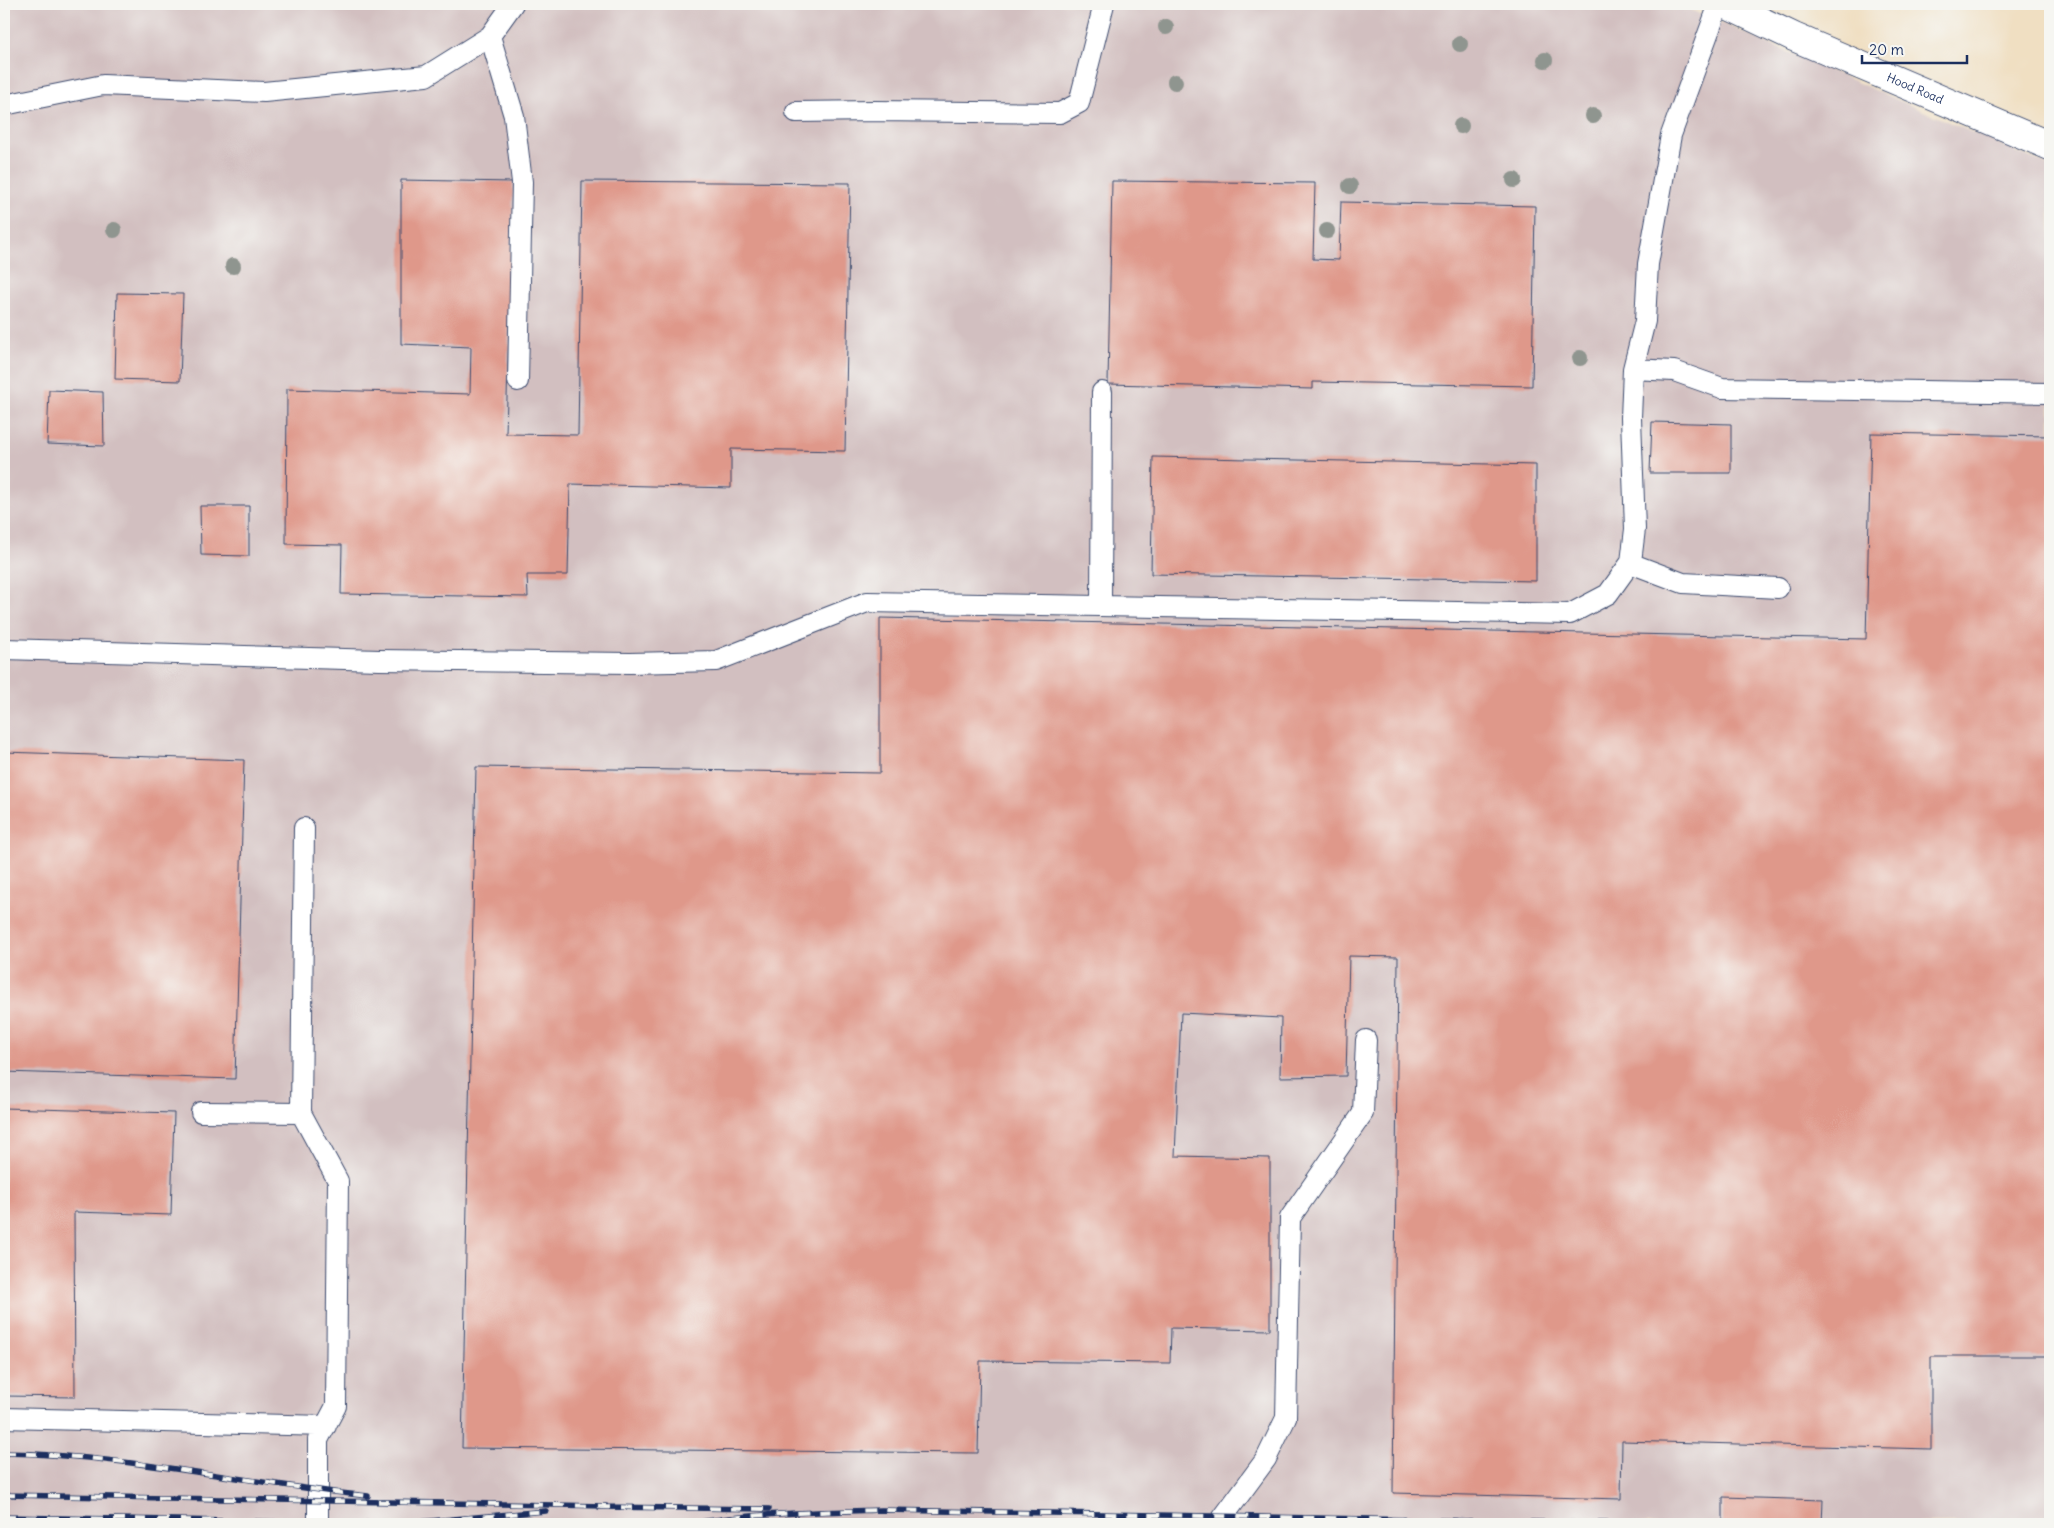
<svg xmlns="http://www.w3.org/2000/svg" width="2054" height="1528" viewBox="0 0 2054 1528" font-family="Delius,sans-serif">
  <style>
    .industrial { fill: #d2bfc0 }
    .building { fill: #df988a }
    .lines { fill: none; stroke-linecap: round; stroke-linejoin: round }
    .service-casing { stroke: #3b496d; stroke-width: 22 }
    .minor-casing { stroke: #3b496d; stroke-width: 30 }
    .service { stroke: #fff; stroke-width: 20 }
    .minor { stroke: #fff; stroke-width: 28 }
    .rail-casing { stroke: #1b2f5e; stroke-width: 5.5 }
    .rail { stroke: #f6f6f2; stroke-width: 4; stroke-dasharray: 11; stroke-linecap: butt }
    .tree { fill: #8f958f }
    .labels { text-anchor: middle; stroke-width: 4.5; stroke-linejoin: round; paint-order: stroke }
    .street-label { font-size: 12px; fill: #1b2f5e; stroke: #f6f6f2 }
  </style>
  <rect width="100%" height="100%" fill="#f6f6f2"/>
  <filter id="ink" filterUnits="userSpaceOnUse"><feTurbulence type="fractalNoise" baseFrequency=".02" numOctaves="2"/><feDisplacementMap in="SourceGraphic" scale="10" xChannelSelector="R" yChannelSelector="G"/><feConvolveMatrix kernelMatrix="1 2 1 2 8 2 1 2 1" color-interpolation-filters="sRGB"/></filter>
  <filter id="wash" filterUnits="userSpaceOnUse"><feTurbulence type="fractalNoise" baseFrequency=".0096" numOctaves="4" result="noise"/><feDisplacementMap in="SourceGraphic" scale="20" xChannelSelector="R" yChannelSelector="G"/><feGaussianBlur stdDeviation="1.12" result="paint"/><feColorMatrix in="noise" values="0 0 0 0 0 0 0 0 0 0 0 0 0 0 0 0 0 1.4 0 .05"/><feComposite in="paint" operator="in"/></filter>
  <g filter="url(#wash)">
    <rect width="100%" height="100%" fill="#f0dfc2"/>
    <path class="industrial" d="M4,4H1677L2050,166V1524H4Z"/>
    <g id="blocks">
      <path class="building" d="M401,180L513,182L506,434L578,435L582,181L850,183L845,451L731,449V488L570,484L568,575H527L528,597L341,594L342,545L286,544L287,389L470,394L471,347L401,344Z
        M1112,181L1315,183L1313,259L1339,260L1341,202L1535,206L1532,386L1313,382V389L1108,384Z
        M117,293L183,294L180,381L115,379Z
        M49,390L103,392L104,446L47,444Z
        M1652,422L1731,424V473H1650Z
        M1871,433L2050,436V1356H1931V1449L1622,1441L1621,1499L1393,1493L1398,957L1349,956L1346,1076L1280,1077L1281,1018L1181,1013L1175,1156L1270,1158V1330L1171,1328L1170,1363L980,1361L978,1453L462,1448L476,767L880,773V618L1866,639Z
        M1153,457L1536,465V581L1151,574Z
        M200,506H249V556L201,555Z
        M4,752L244,760L235,1079L4,1072Z
        M4,1108L174,1113L171,1215L74,1212L75,1397L4,1396Z
        M1723,1497L1823,1500L1822,1524H1723Z"/>
    </g>
  </g>
  <g filter="url(#ink)">
    <use href="#blocks" fill-opacity="0" stroke="#3b496d" stroke-width="1"/>
    <g class="lines">
      <g class="service-casing">
        <path id="service" d="M490,36L514,116L522,182L518,381
          M4,105L103,85L264,92L426,76L490,36L513,4
          M796,112L874,111L1060,113L1079,103L1104,4
          M1633,369L1674,371L1722,388L2050,393
          M1630,563L1683,583L1778,588
          M1101,606L1102,392
          M4,649L380,660L630,663L716,661L867,602L1570,614L1608,594L1631,562L1635,529L1631,418L1633,369L1645,321L1648,264L1671,135L1719,4
          M304,828L301,1113L338,1181L336,1406L318,1440V1524
          M201,1112L301,1113
          M4,1418L326,1426
          M1218,1524L1266,1459L1286,1418L1290,1218L1363,1113L1366,1040"/>
      </g>
      <g class="minor-casing">
        <g id="minor">
          <path id="s1" d="M1725,4L1794,37L2050,146"/>
        </g>
      </g>
      <use href="#service" class="service"/>
      <use href="#minor" class="minor"/>
      <g class="rail-casing">
        <path id="rail" d="M4,1453C126,1455 246,1483 368,1496
          M4,1495L606,1506
          M599,1507L769,1509
          M4,1517L351,1523L402,1522
          M396,1524L546,1511
          M688,1524C752,1513 817,1512 881,1510L1647,1524"/>
      </g>
      <use href="#rail" class="rail"/>
    </g>
    <g class="tree">
      <circle cx="1166" cy="27" r="8"/>
      <circle cx="1460" cy="44" r="8"/>
      <circle cx="1545" cy="60" r="8"/>
      <circle cx="1175" cy="82" r="8"/>
      <circle cx="1593" cy="116" r="8"/>
      <circle cx="1461" cy="126" r="8"/>
      <circle cx="1514" cy="180" r="8"/>
      <circle cx="1350" cy="186" r="8"/>
      <circle cx="114" cy="230" r="8"/>
      <circle cx="1327" cy="231" r="8"/>
      <circle cx="233" cy="266" r="8"/>
      <circle cx="1580" cy="358" r="8"/>
    </g>
  </g>
  <g class="labels">
    <g class="street-label">
      <text dy="4" stroke="none"><textPath href="#s1" startOffset="208">Hood Road</textPath></text>
    </g>
  </g>
  <rect width="2054" height="1528" fill="none" stroke="#f6f6f2" stroke-width="20"/>
  <path d="M1862 55v8h105v-8" fill="none" stroke="#1b2f5e" stroke-width="2.5"/>
  <text x="1869" y="55" font-size="15" fill="#1b2f5e" stroke="#f6f6f2" stroke-width="4" paint-order="stroke">20 m</text>
</svg>
